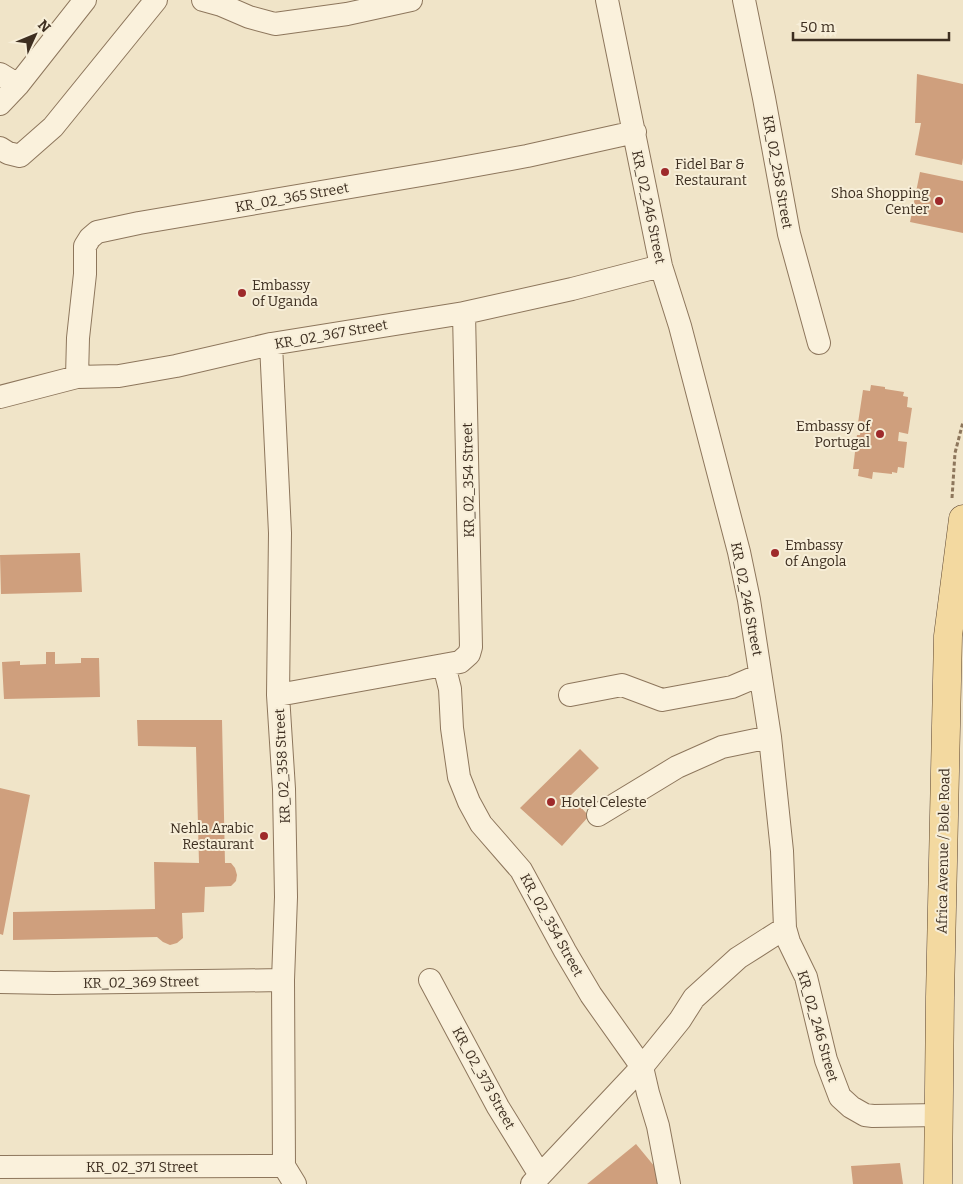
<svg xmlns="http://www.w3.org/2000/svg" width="963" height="1184" viewBox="0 0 963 1184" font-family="Bitter,serif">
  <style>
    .building { fill: #cf9f7d }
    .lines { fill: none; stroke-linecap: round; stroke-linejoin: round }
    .minor-casing { stroke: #8d765c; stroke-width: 24 }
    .major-casing { stroke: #5b4430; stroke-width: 29 }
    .path { stroke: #8d765c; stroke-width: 3; stroke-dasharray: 4 2.5; stroke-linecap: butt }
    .minor { stroke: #faf1dc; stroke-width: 22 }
    .major { stroke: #f3d9a0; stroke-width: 28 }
    .poi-dot { fill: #9e2a2b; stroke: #f7eed8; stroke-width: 2 }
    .labels { text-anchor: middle; stroke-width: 4; stroke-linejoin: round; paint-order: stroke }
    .poi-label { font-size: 14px; fill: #3d2e20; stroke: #f7eed8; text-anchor: start }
    .street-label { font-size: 14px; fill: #3d2e20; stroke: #f7eed8 }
  </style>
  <rect width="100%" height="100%" fill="#f0e4c8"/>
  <path class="building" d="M917,74L963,84V158L962,165L915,155L921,123H915Z
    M920,172L963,181V233L910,222Z
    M871,385L885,387V389L904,392L903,396L908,397L907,407L912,408L908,434L899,432L898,441L907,442L904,468L898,467L897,473L892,472V474L873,472L872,479L858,476L859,469H853L857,435H860L862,423H858L863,390L870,391Z
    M80,553L82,592L1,594L0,555Z
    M46,652H55V664L81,663V658H99L100,697L4,699L2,662L20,661V665L46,664Z
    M137,720H222L225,863H231L235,868L237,875L236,881L231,886L205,887L204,912L182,913L183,938L177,943L170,945L163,942L157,937L13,940V912L155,909L154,862L199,863L196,747L138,746Z
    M580,749L599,768L570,796L589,816L562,846L520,808Z
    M0,788L30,795L3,935L0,934Z
    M636,1144L669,1184H587Z
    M900,1163L903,1184H853L851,1166Z"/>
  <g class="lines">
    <g class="minor-casing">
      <path id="minor" d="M203,0L221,5L249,17L275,24L347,14L411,0
        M607,0L661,266L680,326L739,552L749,600L770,737L782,851L785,928L789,942L806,977L826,1060L840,1097L851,1107L865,1115L873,1116L940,1115
        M744,0L764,98L789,234L819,343
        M0,74L18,85
        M0,104L18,85L85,0
        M0,148L8,153L20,156L53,127L156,0
        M271,344L280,533L278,695L284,789L286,897L283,980L284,1166L295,1184
        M77,377L78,338L85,274V246L90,238L97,232L139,223L439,172L527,156L635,132
        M0,397L77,377L119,376L176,366L271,344L464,313L572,289L661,266
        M444,665L450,689L452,728L459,777L469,802L481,824L521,870L565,951L591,995L642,1067L648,1093L658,1126L669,1184
        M278,695L460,662L469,654L471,647L464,313
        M570,695L622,685L662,700L732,687L760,675
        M598,815L677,767L722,747L770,737
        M430,980L498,1107L540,1175
        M0,982L54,983L283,980
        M0,1167L284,1166
        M532,1184L642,1067L680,1020L694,998L738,958L785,928"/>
    </g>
    <g class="major-casing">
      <path id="major" d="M938,1184L940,997L948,636L963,519"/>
    </g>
    <path class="path" d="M952,498L955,453L963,422"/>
    <use href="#minor" class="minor"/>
    <use href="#major" class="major"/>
  </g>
  <g class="poi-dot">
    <circle cx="665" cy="172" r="5"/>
    <circle cx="939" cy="201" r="5"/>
    <circle cx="242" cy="293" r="5"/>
    <circle cx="880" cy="434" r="5"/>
    <circle cx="775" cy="553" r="5"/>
    <circle cx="551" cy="802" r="5"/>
    <circle cx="264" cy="836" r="5"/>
  </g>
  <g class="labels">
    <g class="poi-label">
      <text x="675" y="169">Fidel Bar &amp;<tspan x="675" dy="16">Restaurant</tspan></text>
      <text x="929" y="198" text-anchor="end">Shoa Shopping<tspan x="929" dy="16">Center</tspan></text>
      <text x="252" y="290">Embassy<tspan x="252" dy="16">of Uganda</tspan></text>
      <text x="870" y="431" text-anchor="end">Embassy of<tspan x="870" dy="16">Portugal</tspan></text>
      <text x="785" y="550">Embassy<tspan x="785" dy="16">of Angola</tspan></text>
      <text x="561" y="807">Hotel Celeste</text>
      <text x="254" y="833" text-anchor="end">Nehla Arabic<tspan x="254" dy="16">Restaurant</tspan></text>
    </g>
    <g class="street-label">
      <text transform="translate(778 172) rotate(80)" y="5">KR_02_258 Street</text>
      <text transform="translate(292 197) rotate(-10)" y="5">KR_02_365 Street</text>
      <text transform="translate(649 207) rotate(78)" y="5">KR_02_246 Street</text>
      <text transform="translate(331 334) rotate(-10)" y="5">KR_02_367 Street</text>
      <text transform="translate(468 480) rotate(-91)" y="5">KR_02_354 Street</text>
      <text transform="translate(747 599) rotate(79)" y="5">KR_02_246 Street</text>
      <text transform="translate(282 766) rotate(-93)" y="5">KR_02_358 Street</text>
      <text transform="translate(943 851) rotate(-89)" y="5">Africa Avenue / Bole Road</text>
      <text transform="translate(552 925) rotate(61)" y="5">KR_02_354 Street</text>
      <text transform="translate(141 982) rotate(-1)" y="5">KR_02_369 Street</text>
      <text transform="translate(818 1026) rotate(74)" y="5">KR_02_246 Street</text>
      <text transform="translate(484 1078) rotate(61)" y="5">KR_02_373 Street</text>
      <text x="142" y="1172">KR_02_371 Street</text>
    </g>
  </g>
  <g transform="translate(35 35) rotate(46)" stroke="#f7eed8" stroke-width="4" paint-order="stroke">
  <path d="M0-4L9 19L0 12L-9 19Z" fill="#3d2e20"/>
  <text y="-8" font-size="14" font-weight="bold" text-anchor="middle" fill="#3d2e20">N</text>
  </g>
  <path d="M793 32v8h156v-8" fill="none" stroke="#3d2e20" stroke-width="2.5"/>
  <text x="800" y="32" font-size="15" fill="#3d2e20" stroke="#f7eed8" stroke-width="4" paint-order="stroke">50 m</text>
</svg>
